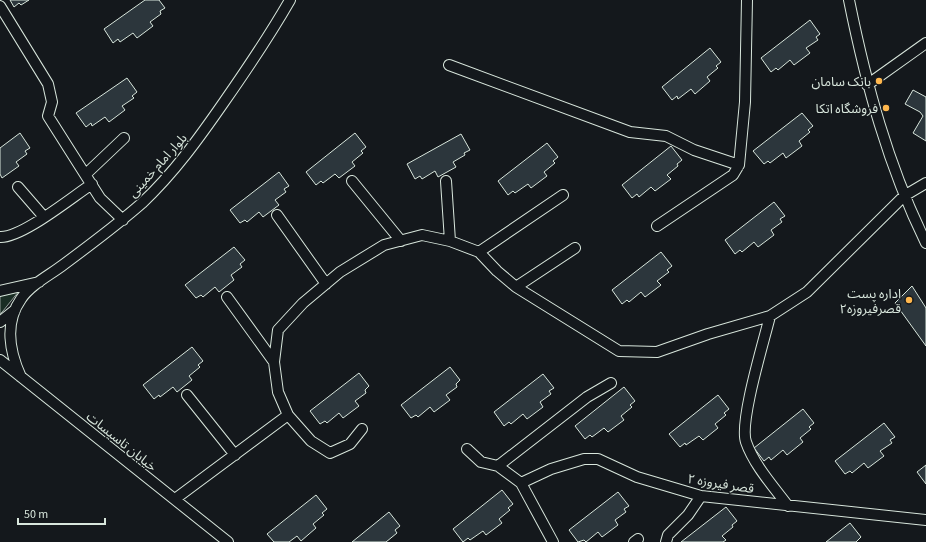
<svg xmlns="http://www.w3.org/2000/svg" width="926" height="542" viewBox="0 0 926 542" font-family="'Source Sans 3','Noto Sans Arabic',sans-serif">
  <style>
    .green { fill: #1a2d24; stroke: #939e99 }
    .building { fill: #2c363c; stroke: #d8e6dc }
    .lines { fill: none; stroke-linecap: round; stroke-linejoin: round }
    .minor-casing { stroke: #d8e6dc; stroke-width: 12 }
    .minor { stroke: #14181c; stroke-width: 10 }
    .poi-dot { fill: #ffb74d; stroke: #14181c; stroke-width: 1.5 }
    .labels { text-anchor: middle; stroke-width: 3; stroke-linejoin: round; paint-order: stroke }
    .poi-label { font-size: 13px; fill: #d8e6dc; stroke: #14181c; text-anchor: end }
    .street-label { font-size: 13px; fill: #d8e6dc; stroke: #14181c }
  </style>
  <rect width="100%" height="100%" fill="#14181c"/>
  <path class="green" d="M23,286L3,311L0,314V296Z"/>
  <path class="building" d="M10,0H29L21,5L19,3L14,7Z
    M145,0H159L165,8L160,11L161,14L150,22L153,26L137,38L133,33L120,42L118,39L113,43L104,29Z
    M810,20L820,34L816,37L818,40L806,48L810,53L794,65L790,60L778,70L776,68L771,72L761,58Z
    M710,48L721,62L716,66L718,68L707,77L710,81L695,94L691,89L678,99L677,96L672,100L662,87Z
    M127,78L137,92L132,96L134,98L122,106L125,110L109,122L105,117L92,126L91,123L86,127L76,113Z
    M913,90L926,97V141L913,133L923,116L920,112L905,104Z
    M802,113L813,126L808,130L810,132L799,141L802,146L786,158L783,153L770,163L768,161L764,164L753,151Z
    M20,133L30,148L25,151L27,154L16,162L19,166L2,178L0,174V148Z
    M355,133L366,147L361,151L363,153L352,162L355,166L339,178L335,174L323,183L321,181L316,185L306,172Z
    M461,134L470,150L464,153L465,155L453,162L456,167L438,177L435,171L422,179L420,176L415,179L407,164Z
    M547,143L558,157L553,161L555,163L544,172L547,176L531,188L528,184L515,193L513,191L508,195L498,181Z
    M671,146L682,160L677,164L678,166L667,175L671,179L655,191L651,187L639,197L637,194L632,198L622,185Z
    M279,172L289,186L284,189L286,192L275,200L279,205L263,217L259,212L247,222L245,220L240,223L230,210Z
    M774,202L785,216L780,219L782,222L771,230L774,235L758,247L754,242L742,252L740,250L735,254L725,240Z
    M234,247L245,260L240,264L242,267L231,275L234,280L219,292L215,287L203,297L201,295L196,298L185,285Z
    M661,252L672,266L667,270L669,272L657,281L661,285L645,297L641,292L629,302L627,300L622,304L612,290Z
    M912,286L926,308V346L895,303Z
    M192,347L203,361L198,365L200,367L189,376L192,380L177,392L173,387L160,397L159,395L154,399L143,385Z
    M450,367L460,380L456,384L457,387L446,395L450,400L434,412L430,407L418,417L416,415L411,418L401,405Z
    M359,373L369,386L365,390L366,393L355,401L359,406L343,418L339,413L327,423L325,421L320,424L310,411Z
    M543,374L554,388L549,391L551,394L540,402L543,407L527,419L523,414L511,424L509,422L504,426L494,412Z
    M624,387L635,401L630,405L632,407L621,416L624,420L608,432L604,428L592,437L590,435L585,439L575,426Z
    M718,395L729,409L724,413L726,415L715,424L718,428L703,440L699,436L686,445L685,443L680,447L669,434Z
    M803,409L814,423L809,427L811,429L800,438L803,442L787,455L783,450L771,460L769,457L764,461L754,448Z
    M884,423L895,437L890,440L892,443L880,451L884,456L868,468L864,463L852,473L850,471L845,474L835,461Z
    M926,465V484L917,472Z
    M502,490L513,504L508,508L510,510L499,519L502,523L486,535L483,531L470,540L468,538L463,542L453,529Z
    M618,492L629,506L624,509L626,512L615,520L618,525L602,537L598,532L586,542L584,540L578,542L569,530Z
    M316,495L327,509L322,513L324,515L313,524L316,528L301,541L297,536L289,542H274L267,534Z
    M726,507L737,521L732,525L733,527L722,536L726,540L723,542H681Z
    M389,512L400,526L395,530L397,533L386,542H352Z
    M850,523L861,537L856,542H826Z"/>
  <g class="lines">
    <g class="minor-casing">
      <path id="minor" d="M849,0C866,84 888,166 926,243
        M0,6L48,84L52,102L48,116L100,198L123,220
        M449,65L630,132L666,136L694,150L739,165
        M867,85L926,43
        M86,174L124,138
        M352,181L401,241
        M446,181L450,241
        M18,187L44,217
        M277,215L326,284
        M657,226L733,175L739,165L745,102L747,0
        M0,237C22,238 72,197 92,184
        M575,248L516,287L619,351L657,352L708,334L770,316L807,292L904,196L926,183
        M479,252L563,195
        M0,291L39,282
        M227,297L274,362
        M770,316C764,341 739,422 746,442C754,465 773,486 788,506
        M0,322L15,310
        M0,360L228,542
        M21,377C10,353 4,323 21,299C30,285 50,275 63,265C90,245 117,225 142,203C174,173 199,138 224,102C247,69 270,35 290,0
        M187,395L235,455
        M362,429L350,444L330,453L311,441L288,415L278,392L274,362L278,330L303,303L340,272L384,245L422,235L450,241L479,252L497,271L516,287
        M467,449L481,462L498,466L521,483L553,542
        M498,466L587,397L611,383
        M521,483L551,469L584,459H598L637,477L701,496L926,520
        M175,499L288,415
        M634,542L638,539
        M666,542L668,535L688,515L701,496"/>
    </g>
    <use href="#minor" class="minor"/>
  </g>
  <g class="poi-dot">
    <circle cx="879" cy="81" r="4"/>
    <circle cx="886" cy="108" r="4"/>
    <circle cx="909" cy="300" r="4"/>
  </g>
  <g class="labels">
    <g class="poi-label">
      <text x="871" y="86">بانک سامان</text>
      <text x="878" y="113">فروشگاه اتکا</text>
      <text x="901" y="298">اداره پست<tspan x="901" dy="15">قصرفیروزه۲</tspan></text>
    </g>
    <g class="street-label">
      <text transform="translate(157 165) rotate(-48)" y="5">بلوار امام خمینی</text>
      <text transform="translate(122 441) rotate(39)" y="5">خیابان تاسیسات</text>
      <text transform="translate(721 483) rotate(9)" y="5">قصر فیروزه ۲</text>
    </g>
  </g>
  <path d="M18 518v6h87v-6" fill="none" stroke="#d8e6dc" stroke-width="2"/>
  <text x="24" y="518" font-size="12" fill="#d8e6dc" stroke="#14181c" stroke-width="3" paint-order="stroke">50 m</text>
</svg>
